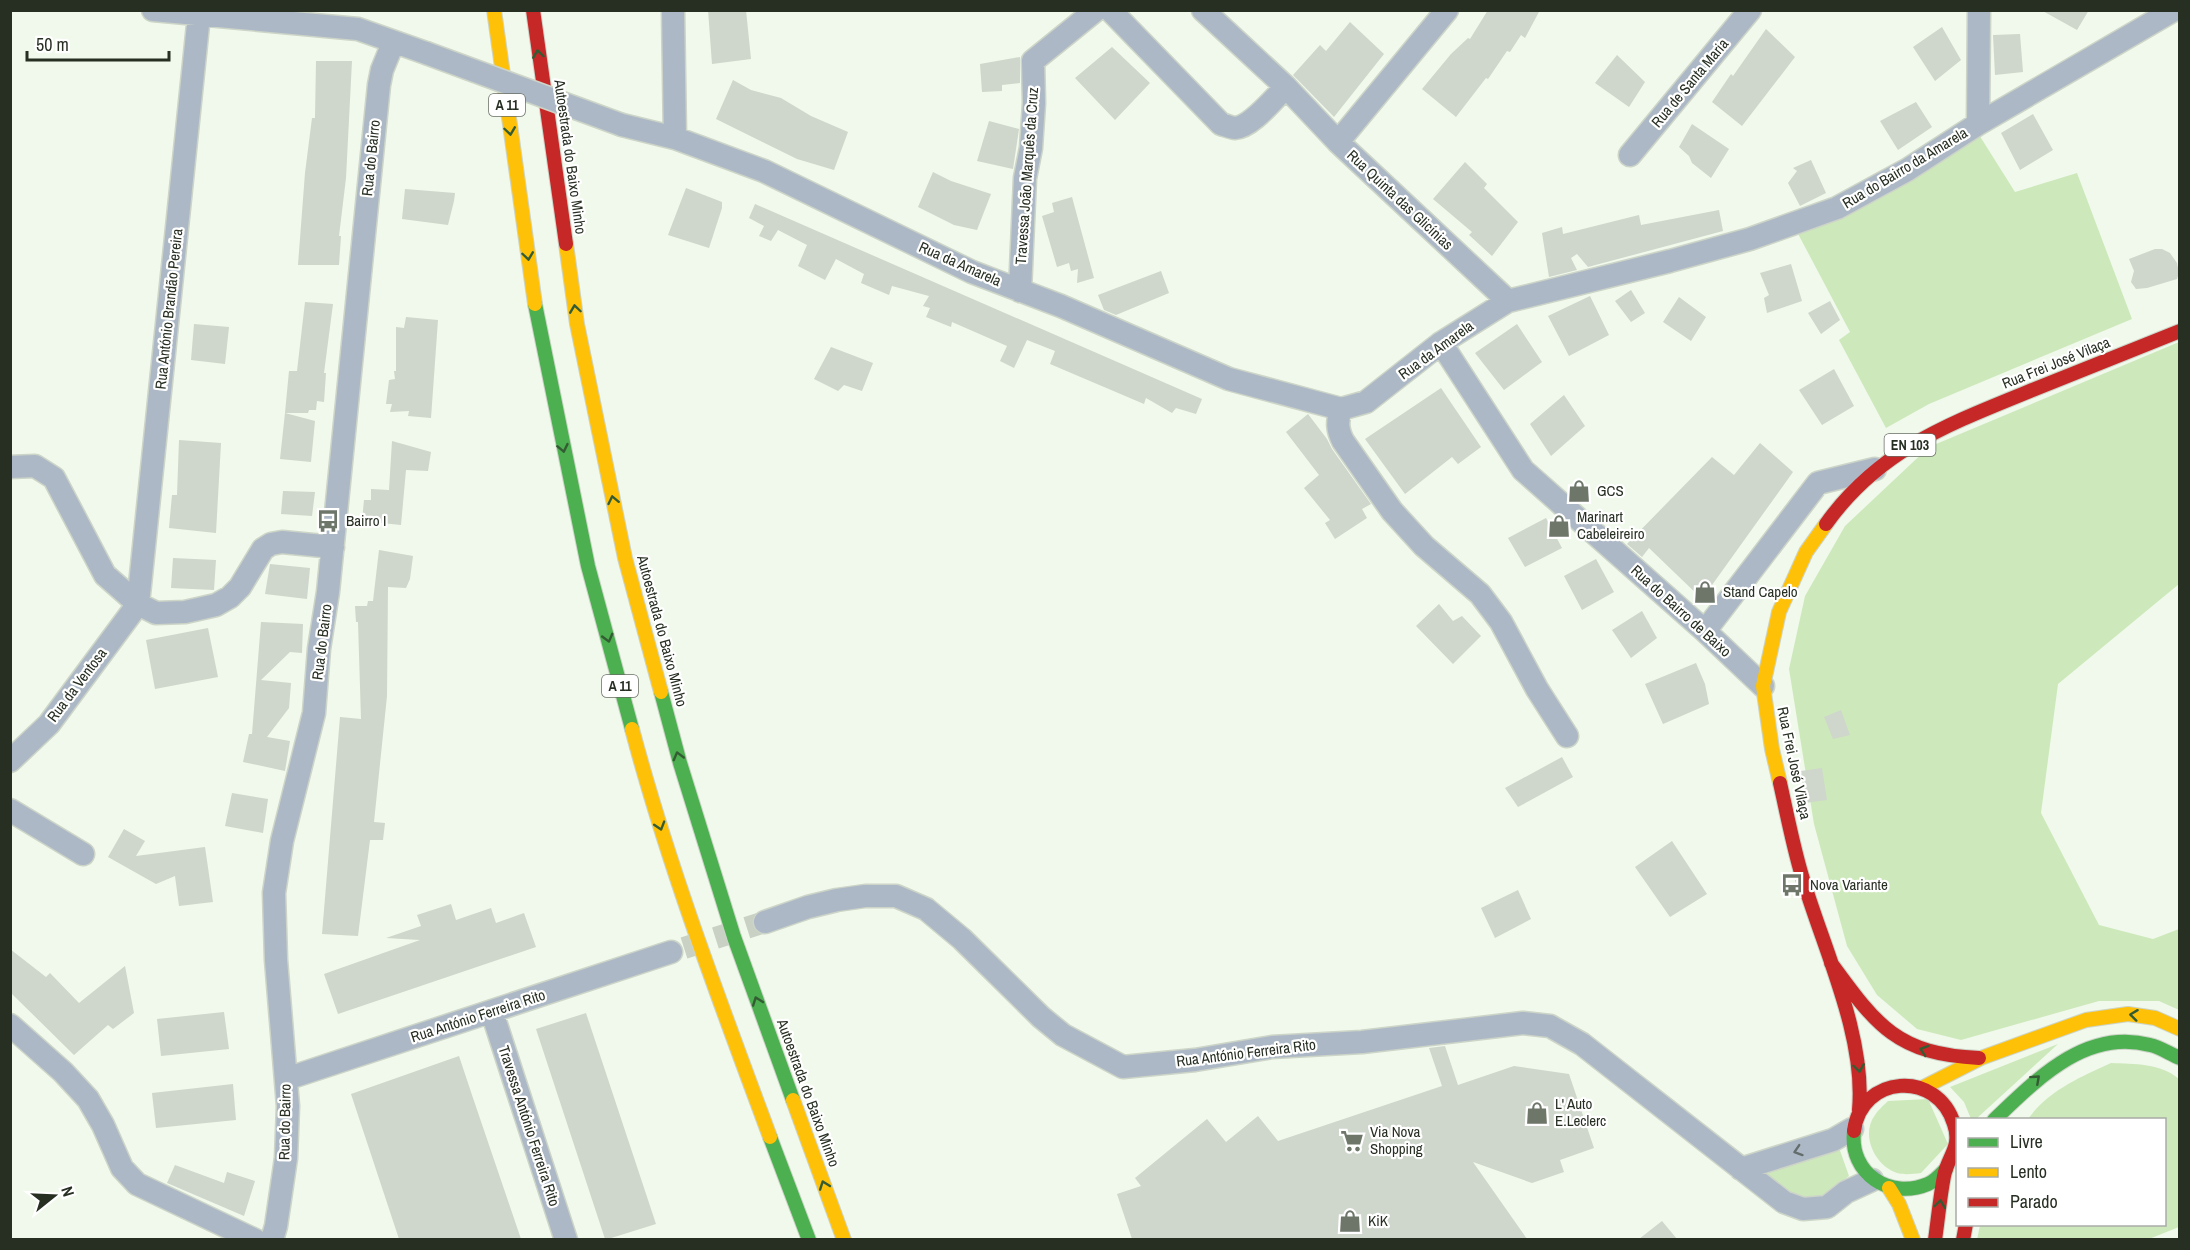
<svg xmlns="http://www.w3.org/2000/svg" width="2190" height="1250" viewBox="0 0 2190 1250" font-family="'Archivo Narrow',sans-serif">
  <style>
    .green { fill: #cde9bb }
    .building { fill: #cfd6cb }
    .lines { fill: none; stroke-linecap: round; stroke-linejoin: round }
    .street-tunnel { stroke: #c8d1c3; stroke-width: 22; stroke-dasharray: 22 11; stroke-linecap: butt }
    .street-casing { stroke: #cdd4c8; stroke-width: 25 }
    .fast-casing { stroke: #cdd4c8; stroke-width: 16 }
    .slow-casing { stroke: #cdd4c8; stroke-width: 16 }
    .jam-casing { stroke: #cdd4c8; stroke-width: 16 }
    .street { stroke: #acb8c6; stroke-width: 22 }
    .fast { stroke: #4caf50; stroke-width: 14 }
    .slow { stroke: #ffc107; stroke-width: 14 }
    .jam { stroke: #c62828; stroke-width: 14 }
    .street-bridge-casing { stroke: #cdd4c8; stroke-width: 25; stroke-linecap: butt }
    .street-bridge { stroke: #acb8c6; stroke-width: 22 }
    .oneway { stroke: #345c33 }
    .oneway2 { stroke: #636d6c }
    .labels { text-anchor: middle; stroke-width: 4.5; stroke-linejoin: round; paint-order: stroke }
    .shield { fill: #fff; stroke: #686d65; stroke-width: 1.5 }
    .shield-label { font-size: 14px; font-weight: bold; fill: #272f23 }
    .street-label { font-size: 15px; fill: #272f23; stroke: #fff }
    .poi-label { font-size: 15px; fill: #272f23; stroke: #fff; text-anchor: start }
  </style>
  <rect width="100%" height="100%" fill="#f0f9eb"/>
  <path class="green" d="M1976,130L2015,192L2077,173L2132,319L1929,404L1886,428L1839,340L1850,332L1796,230Z
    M2179,342V584L2058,684L2041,813L2099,925L2153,939L2179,929V1010L2159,1001H2099L1961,1040L1917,1029L1877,995L1847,946L1814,824L1789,669L1805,596L1845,526L1929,447Z
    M2058,1044L1976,1119H1971L1964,1102L1950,1087Z
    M2111,1063C2134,1064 2161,1063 2179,1079V1227L2149,1239L1977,1240L1980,1225L2164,1224V1120L2028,1119C2048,1091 2080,1077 2111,1063Z
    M1928,1099L1948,1144L1921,1173C1913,1174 1904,1175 1897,1173C1875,1166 1860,1135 1875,1115C1878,1110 1884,1105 1888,1101Z
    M1838,1145L1849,1176L1822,1197L1802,1199L1757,1175Z"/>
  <path class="building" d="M708,10H746L751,59L712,64Z
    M1488,10H1540L1525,38L1521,35L1510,52L1507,51L1488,79L1486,78L1456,117L1422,89L1451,54L1468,38L1470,39Z
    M2041,10H2089L2077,30Z
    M1350,22L1384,54L1334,117L1293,75L1320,45L1326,51Z
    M1942,27L1961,60L1935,81L1913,47Z
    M1766,29L1795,57L1742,126L1712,102L1731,74L1733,76Z
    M2020,34L2023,72L1995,75L1993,35Z
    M1112,47L1150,83L1115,120L1075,78Z
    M1617,55L1645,82L1629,107L1595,83Z
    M1020,57V83L1002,85V91L982,92L980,64Z
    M316,61H352L346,178L339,236H341L339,265H298L305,173L312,118H315Z
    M733,80L751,90L781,98L811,116L848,132L834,170L797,159L716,119Z
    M1916,102L1932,127L1898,150L1880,121Z
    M2033,114L2053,150L2020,170L2001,133Z
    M989,121L1019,129L1013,169L977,161Z
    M1692,124L1729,149L1711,178L1692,163L1689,156L1679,147Z
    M1811,160L1826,193L1800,206L1788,183L1797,171L1793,168Z
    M1465,162L1487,184L1484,188L1518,222L1492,256L1469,235L1472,232L1433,199Z
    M933,172L951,181L991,194L977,230L954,225L918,207Z
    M686,188L722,202V208L709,248L668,235Z
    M405,189L455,193L454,201L448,225L402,219Z
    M1072,197L1094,278L1077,283L1078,269L1071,271L1069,263L1057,267L1042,216L1054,212L1052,203Z
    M755,204L1202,399L1196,414L1176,408L1172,413L1146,398L1144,404L1050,364L1055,351L1027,340L1014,368L1000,361L1007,346L952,322L951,327L926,317L930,308L923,306L929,296L892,286L889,295L861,283L864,274L836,259L825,280L798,266L807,245L778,230L771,241L759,236L764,226L749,218Z
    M1719,210L1723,231L1588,267L1577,254L1571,258L1577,270L1549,277L1542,233L1562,227L1563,234L1639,215L1641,225Z
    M2155,249H2162L2170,253L2177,263L2179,273L2177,279L2147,288L2136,289L2131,282L2134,271L2129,259Z
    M1791,264L1802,301L1767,313L1764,298L1769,295L1760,273Z
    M1161,271L1169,293L1116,315L1104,310L1098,295Z
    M1631,290L1645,313L1631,322L1615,301Z
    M1590,296L1609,335L1569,356L1548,316Z
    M1679,297L1706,317L1691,341L1663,322Z
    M1830,301L1840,320L1821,334L1808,313Z
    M305,302L333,304L324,373H326L324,402L317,401L316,410H309L308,413H285L289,371H297Z
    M406,317L438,320L431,418L408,416L409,411L390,412L392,404H386L389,380L395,379L394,371H396V327L404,328Z
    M194,324L229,327L225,364L191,360Z
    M1517,324L1542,362L1504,390L1475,353Z
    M831,347L873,363L862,391L844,385L838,391L814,379Z
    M1834,369L1854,406L1822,425L1799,390Z
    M1441,388L1481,447L1458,464L1452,457L1405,494L1365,439Z
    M1564,395L1585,426L1551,456L1530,424Z
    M285,413L315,421L311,462L280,459Z
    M1308,414L1327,439L1332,449L1371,504L1362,509L1367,518L1335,539L1325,523L1330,520L1304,488L1319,475L1286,432Z
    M179,440L221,443L216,533L169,528L172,495H177Z
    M392,441L431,452L428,471L406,470L401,525L362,521L364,500H371V489L389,490Z
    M1760,443L1793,472L1702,599L1649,548L1642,557L1627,544L1712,457L1734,475Z
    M283,491L315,492L312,516L281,514Z
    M1546,518L1562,548L1525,567L1508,538Z
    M379,550L413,556L410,579L406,588L388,587L387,696L374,822L385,823L383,840H370L358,936L322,934L340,717L361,719L358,622H356L355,606H367L368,601H373Z
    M173,558L216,560L214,590L171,588Z
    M1596,559L1614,592L1582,610L1564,576Z
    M270,564L310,568L307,599L265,594Z
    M1439,604L1453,621L1462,616L1481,636L1453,664L1416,626Z
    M1642,611L1657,638L1631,658L1612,630Z
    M261,622L303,624L302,653L290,652L261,680L291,683L289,708L267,737L290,741L285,771L243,762L249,734H252Z
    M208,628L218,677L155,689L146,640Z
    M1696,663L1705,684L1709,704L1663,724L1645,684Z
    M1841,710L1850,735L1833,739L1824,717Z
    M1562,757L1573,777L1518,807L1505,788Z
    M1822,768L1827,800L1805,803L1801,771Z
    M232,793L268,799L263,833L225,826Z
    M124,829L145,841L136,856L205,847L213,902L179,906L175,876L156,884L108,857Z
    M1672,841L1707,894L1670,917L1635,867Z
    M1518,890L1531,919L1495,938L1481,908Z
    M451,904L456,920L491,908L496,923L524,913L536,947L338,1014L324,974L420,940L386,938L421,926L417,915Z
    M10,949L46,977L50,973L79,1003L125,966L134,1013L113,1029L108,1025L74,1055L10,992Z
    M224,1012L229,1049L161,1056L157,1019Z
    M586,1013L656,1224L608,1239H605L536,1029Z
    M1445,1046L1458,1085L1514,1066L1569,1074L1594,1148L1560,1160L1564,1172L1532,1183L1473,1162L1527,1239H1132L1117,1194L1141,1186L1135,1178L1207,1119L1226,1142L1258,1116L1278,1141L1442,1086L1429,1048Z
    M459,1056L473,1098L521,1239H399L351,1094Z
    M233,1084L236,1120L156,1128L152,1093Z
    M175,1165L224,1183L227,1172L255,1181L244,1216L167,1183Z
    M1662,1221L1677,1239H1639Z"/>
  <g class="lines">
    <path class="street-tunnel" d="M684,948L765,922"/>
    <g class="street-casing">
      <path id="street" d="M153,10L358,29L426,53
        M673,10L675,138
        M1110,10L1221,124C1225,125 1231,128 1235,128C1252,127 1274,98 1286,87
        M1203,10L1286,87L1338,142L1508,301
        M1978,124L1979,10
        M622,125L675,138L764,171L972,272L1061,306L1229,379L1341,409L1366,402L1441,343L1508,301L1670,261L1750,239L1837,208L1907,170L1978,124L2174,10
        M1338,142L1447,10
        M1630,155L1750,10
        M1020,291L1025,178L1031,148L1034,103L1033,61L1096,10
        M1441,343L1523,470L1705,631L1763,686
        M1341,409C1337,422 1337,429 1343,441L1392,511L1424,546L1480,594L1501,622L1537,689L1567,736
        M10,467L35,466L54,478L105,575L138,604L156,613L185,612L216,605L230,597L240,587L263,549L271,544L282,542L333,547
        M138,604L199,15
        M1705,631L1818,483L1875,469
        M10,761L49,724L138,604
        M10,810L83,854
        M765,922L808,907L837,900L865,896H896L926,909L962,939L1041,1017L1063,1035L1123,1067L1195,1060L1272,1047L1362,1042L1523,1023L1550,1026L1582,1044L1784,1202L1803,1209L1827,1207L1846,1192L1872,1180
        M492,1012L566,1240
        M10,1025L63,1072L88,1099L103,1125L122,1168L137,1184L255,1240
        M286,1079L671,952
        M1741,1169L1833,1140L1852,1129
        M272,1240L276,1226L286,1158L288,1106L276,960L274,893L282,841L314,713L319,649L328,592L379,85L382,70L393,43"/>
    </g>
    <g class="fast-casing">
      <path id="fast" d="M535,304L588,566L632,729
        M661,692L680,763L734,937L793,1100
        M1994,1120C2037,1079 2086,1028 2150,1045C2160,1047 2170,1054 2180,1058
        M1854,1131C1849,1174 1890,1200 1928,1184C1935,1181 1941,1174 1946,1169
        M770,1137L809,1240
        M1955,1151L1958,1149"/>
    </g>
    <g class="slow-casing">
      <path id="slow" d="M494,10L535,304
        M566,244L577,324L625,558L661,692
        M632,729C669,868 720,1002 770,1137
        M1780,783L1772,749L1763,686L1779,612L1806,552L1826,524
        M1922,1088L1981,1058L2086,1020L2128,1014L2155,1018L2180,1029
        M793,1100L844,1240
        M1889,1188L1899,1204L1913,1240"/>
    </g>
    <g class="jam-casing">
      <path id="jam" d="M533,10L566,244
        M1826,524C1880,448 1952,423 2035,389C2083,370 2132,350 2180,331
        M1780,783C1787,814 1793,846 1802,876C1823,948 1866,1035 1859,1110
        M1831,963C1877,1026 1897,1054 1979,1058
        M1854,1131C1861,1075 1937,1069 1954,1124C1962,1147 1948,1156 1944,1176C1940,1197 1938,1219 1935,1240
        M1963,1240L1966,1224"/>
    </g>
    <use href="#street" class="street"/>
    <use href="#fast" class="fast"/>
    <use href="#slow" class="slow"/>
    <use href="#jam" class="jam"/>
    <g class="street-bridge-casing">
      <path id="street-bridge" d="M426,53L622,125"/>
    </g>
    <use href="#street-bridge" class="street-bridge"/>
  </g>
  <defs><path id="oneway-chevron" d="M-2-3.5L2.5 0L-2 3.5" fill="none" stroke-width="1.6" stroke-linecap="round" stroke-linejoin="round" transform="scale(1.5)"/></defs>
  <g class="oneway">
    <use href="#oneway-chevron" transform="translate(538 54) rotate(-98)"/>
    <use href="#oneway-chevron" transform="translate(510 131) rotate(82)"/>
    <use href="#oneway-chevron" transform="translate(528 256) rotate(82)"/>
    <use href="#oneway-chevron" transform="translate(575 309) rotate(-98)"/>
    <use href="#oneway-chevron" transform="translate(563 448) rotate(78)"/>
    <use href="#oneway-chevron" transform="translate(613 500) rotate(-102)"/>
    <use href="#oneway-chevron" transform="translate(608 638) rotate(75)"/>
    <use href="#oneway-chevron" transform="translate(678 756) rotate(-105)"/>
    <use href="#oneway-chevron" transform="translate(660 826) rotate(73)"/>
    <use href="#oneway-chevron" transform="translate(757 1001) rotate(-110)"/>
    <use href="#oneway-chevron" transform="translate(2134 1015) rotate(-173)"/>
    <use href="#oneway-chevron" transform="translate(1924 1050) rotate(-162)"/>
    <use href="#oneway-chevron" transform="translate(1859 1068) rotate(82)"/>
    <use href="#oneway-chevron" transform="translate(2036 1079) rotate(-42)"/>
    <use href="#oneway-chevron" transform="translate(824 1185) rotate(-110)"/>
    <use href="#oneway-chevron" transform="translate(1940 1204) rotate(-82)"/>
  </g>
  <use class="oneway2" href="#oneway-chevron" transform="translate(1798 1151) rotate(162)"/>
  <defs>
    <g id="shop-bare" transform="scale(1.8)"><path d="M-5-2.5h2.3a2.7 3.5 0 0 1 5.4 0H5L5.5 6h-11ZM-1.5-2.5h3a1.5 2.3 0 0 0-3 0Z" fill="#6d7669" stroke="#fff" stroke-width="2.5" paint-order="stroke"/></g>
    <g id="bus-bare" transform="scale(1.8)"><path d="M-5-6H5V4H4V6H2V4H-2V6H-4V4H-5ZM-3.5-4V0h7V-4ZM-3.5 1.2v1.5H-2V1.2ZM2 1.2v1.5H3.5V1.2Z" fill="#6d7669" stroke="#fff" stroke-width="2.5" paint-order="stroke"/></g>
    <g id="supermarket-bare" transform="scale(1.8)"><path d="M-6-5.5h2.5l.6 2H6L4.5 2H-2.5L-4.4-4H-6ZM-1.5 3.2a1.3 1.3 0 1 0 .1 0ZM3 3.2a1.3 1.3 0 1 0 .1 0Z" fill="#6d7669" stroke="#fff" stroke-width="2.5" paint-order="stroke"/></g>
  </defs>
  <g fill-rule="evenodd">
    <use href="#shop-bare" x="1579" y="491"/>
    <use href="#bus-bare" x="328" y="521"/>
    <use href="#shop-bare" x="1559" y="526"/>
    <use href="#shop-bare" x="1705" y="592"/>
    <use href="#bus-bare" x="1792" y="885"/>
    <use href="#shop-bare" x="1537" y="1113"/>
    <use href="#supermarket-bare" x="1352" y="1141"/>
    <use href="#shop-bare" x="1350" y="1221"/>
  </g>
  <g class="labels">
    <g class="shield">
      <rect x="489" y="94" width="36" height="22" rx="4.5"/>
      <rect x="1884.5" y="434" width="51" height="22" rx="4.5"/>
      <rect x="602" y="675" width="36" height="22" rx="4.5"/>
    </g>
    <g class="shield-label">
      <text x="507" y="110">A 11</text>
      <text x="1910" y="450">EN 103</text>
      <text x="620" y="691">A 11</text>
    </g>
    <g class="street-label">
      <text transform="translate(1690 83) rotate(-50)" y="5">Rua de Santa Maria</text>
      <text transform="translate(570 157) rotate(82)" y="5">Autoestrada do Baixo Minho</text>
      <text transform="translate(371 158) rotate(-84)" y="5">Rua do Bairro</text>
      <text transform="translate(1905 168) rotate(-31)" y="5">Rua do Bairro da Amarela</text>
      <text transform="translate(1027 176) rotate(-86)" y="5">Travessa João Marquês da Cruz</text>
      <text transform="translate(1400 200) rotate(43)" y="5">Rua Quinta das Glicínias</text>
      <text transform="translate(960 264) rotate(24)" y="5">Rua da Amarela</text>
      <text transform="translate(169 309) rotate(-84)" y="5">Rua António Brandão Pereira</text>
      <text transform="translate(1436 350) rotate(-36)" y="5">Rua da Amarela</text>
      <text transform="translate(2056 363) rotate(-22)" y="5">Rua Frei José Vilaça</text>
      <text transform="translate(1681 611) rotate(42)" y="5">Rua do Bairro de Baixo</text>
      <text transform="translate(662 631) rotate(75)" y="5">Autoestrada do Baixo Minho</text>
      <text transform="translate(322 642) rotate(-83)" y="5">Rua do Bairro</text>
      <text transform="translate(77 685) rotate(-53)" y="5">Rua da Ventosa</text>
      <text transform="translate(1794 763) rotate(78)" y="5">Rua Frei José Vilaça</text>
      <text transform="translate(478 1016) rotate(-18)" y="5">Rua António Ferreira Rito</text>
      <text transform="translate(1246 1053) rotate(-7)" y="5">Rua António Ferreira Rito</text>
      <text transform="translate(808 1093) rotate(70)" y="5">Autoestrada do Baixo Minho</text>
      <text transform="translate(285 1122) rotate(-89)" y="5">Rua do Bairro</text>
      <text transform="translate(529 1126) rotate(72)" y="5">Travessa António Ferreira Rito</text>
    </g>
    <g class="poi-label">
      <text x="1597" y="496">GCS</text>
      <text x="1577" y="522">Marinart<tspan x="1577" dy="17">Cabeleireiro</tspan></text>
      <text x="346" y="526">Bairro I</text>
      <text x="1723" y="597">Stand Capelo</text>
      <text x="1810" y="890">Nova Variante</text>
      <text x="1555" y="1109">L' Auto<tspan x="1555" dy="17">E.Leclerc</tspan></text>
      <text x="1370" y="1137">Via Nova<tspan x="1370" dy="17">Shopping</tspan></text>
      <text x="1368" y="1226">KiK</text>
    </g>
  </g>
  <rect width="2190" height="1250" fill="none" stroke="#272f23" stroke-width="24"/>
  <rect x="1956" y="1118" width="210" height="108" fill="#ffffff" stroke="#a9aca7" stroke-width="1.5"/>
  <rect x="1968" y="1138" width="30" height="9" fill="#4caf50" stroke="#a9aca7" stroke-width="1.5"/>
  <text x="2010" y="1148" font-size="18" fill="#272f23">Livre</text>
  <rect x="1968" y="1168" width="30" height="9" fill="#ffc107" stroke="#a9aca7" stroke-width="1.5"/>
  <text x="2010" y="1178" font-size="18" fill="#272f23">Lento</text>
  <rect x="1968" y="1198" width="30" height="9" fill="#c62828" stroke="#a9aca7" stroke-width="1.5"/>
  <text x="2010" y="1208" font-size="18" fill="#272f23">Parado</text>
  <g transform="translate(54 1196) rotate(72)" stroke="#ffffff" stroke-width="4.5" paint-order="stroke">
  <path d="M0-4.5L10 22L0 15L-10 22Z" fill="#272f23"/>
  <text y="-9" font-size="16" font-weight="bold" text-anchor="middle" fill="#272f23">N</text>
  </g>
  <path d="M27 51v9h142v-9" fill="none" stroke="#272f23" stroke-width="3"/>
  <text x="36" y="51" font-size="18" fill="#272f23" stroke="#ffffff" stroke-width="4.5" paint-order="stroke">50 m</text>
</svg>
